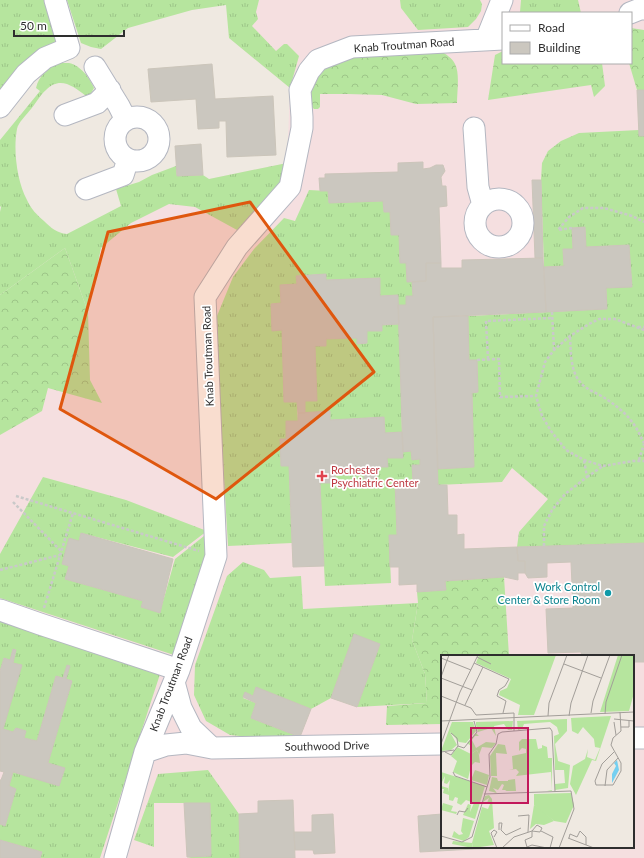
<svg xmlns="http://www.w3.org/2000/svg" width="644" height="858" viewBox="0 0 644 858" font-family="Lato,sans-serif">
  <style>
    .medical { fill: #f5dfe0; fill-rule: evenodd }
    .grass { fill: url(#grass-tufts) }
    .forest { fill: url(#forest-crowns) }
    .building { fill: #cbc7bf; stroke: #cbc5ba }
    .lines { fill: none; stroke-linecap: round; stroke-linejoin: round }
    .minor-casing { stroke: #b4b7c1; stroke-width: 23 }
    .path { stroke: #c9c9c9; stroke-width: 2.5; stroke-dasharray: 3 2; stroke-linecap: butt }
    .minor { stroke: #fff; stroke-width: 21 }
    .marked { fill: #df570e; fill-opacity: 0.2; stroke: #df570e; stroke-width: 3; stroke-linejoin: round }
    .health-dot { fill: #e0444e; stroke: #fff; stroke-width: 1.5 }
    .culture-dot { fill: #0f9aa8; stroke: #fff; stroke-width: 1.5 }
    .labels { text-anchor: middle; stroke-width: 3.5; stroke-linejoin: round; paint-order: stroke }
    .street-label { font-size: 11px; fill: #2e2e2e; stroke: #fff }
    .health-label { font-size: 11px; fill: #be3a42; stroke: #fff; text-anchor: start }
    .culture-label { font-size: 11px; fill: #0d838f; stroke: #fff; text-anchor: end }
    .inset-road { fill: none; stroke: #a29e99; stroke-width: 1 }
    .view { fill: #c2185b; fill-opacity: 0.15; stroke: #c2185b; stroke-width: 2 }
    .inset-edge { fill: none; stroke: #2e2e2e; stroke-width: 2 }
  </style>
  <defs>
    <pattern id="grass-tufts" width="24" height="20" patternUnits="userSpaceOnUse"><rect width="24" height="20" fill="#b6e59e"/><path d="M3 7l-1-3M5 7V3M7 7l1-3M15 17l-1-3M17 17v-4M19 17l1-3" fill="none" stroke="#9dc588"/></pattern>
    <pattern id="forest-crowns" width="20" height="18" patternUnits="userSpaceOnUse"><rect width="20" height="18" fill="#b6e59e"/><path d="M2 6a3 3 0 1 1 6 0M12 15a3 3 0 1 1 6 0" fill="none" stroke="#9dc588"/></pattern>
  </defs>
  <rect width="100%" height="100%" fill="#efe9e1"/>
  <path class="medical" d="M227,0H644V858H0V295L100,222L209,179L287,163L290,88L229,38ZM503,13H631V63H503ZM442,656H633V847H442Z"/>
  <path class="grass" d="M0,0H49L63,41L0,99Z
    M67,0H259L256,12L258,19L252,26L276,51L284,44H287L299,56L290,88L229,38L226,5L192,10L128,28L101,49L91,47L81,43Z
    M400,0H480L482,4L481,11L476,19L468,27L418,30L401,8Z
    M521,0H578L581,13H521L520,12Z
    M56,63C60,63 65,63 69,63C80,65 90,78 94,88L90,95L86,96C73,86 60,76 46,90C40,95 36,103 31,109C27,114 18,123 17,129C13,150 17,181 27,200C31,209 37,215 44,221C51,228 57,233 67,234L121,206L116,189L139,182L152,175L176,166L177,176L203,175L209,179L287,163L286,176L250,221L237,230L195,207L169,204L131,223L101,248L88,312L65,248L0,295V212L1,207L0,206V140L40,91L36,88C39,75 47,71 56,63Z
    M639,130V136H644V543L517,547L519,532L548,499L512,468L502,482L438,485V469L474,467L472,393L478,392L477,360H469L468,316L607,309L606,288L632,286L629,245L586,247L585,227L572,228L573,249L563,250L564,266L544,267L541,180L542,163L548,151L561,141L579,133Z
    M309,190L328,191L329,203L383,201L384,212H390L391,235H399L400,263H406L407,281L412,282L413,296H406V305H398V295L380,296L379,278L326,280L325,274L296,276L297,284L280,285L281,303L271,304L272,330H282L284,402H297L298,421H286V439H280L281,466H289L292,543L228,546L220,410L217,316L233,277L254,249L284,218L295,221Z
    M399,324L402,432L385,433L384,417L330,420V411L305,413V401H316L315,346H326V339L357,338V344L367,343V331L382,325Z
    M411,451L412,460L420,459V465H412L413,482L395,483L397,535L389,536L391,583L325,586L320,483H335V475L364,474V479H376V467H387V458H403V452Z
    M43,477L126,500L207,531L173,557L81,533L79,541L62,564L69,566L65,579L143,601L141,607L160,612L175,559L209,532L208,563L177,656L0,598V554Z
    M243,562L264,570L270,578L301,576L303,609L418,603L412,640L425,674L427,703L357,707L380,644L354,635L331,698L311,709L256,688L253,696L245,693L243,698L256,703L251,718L300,737L289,741L230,735L206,721L194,695L195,665L227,576Z
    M0,614L163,665L100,858H40L42,852L0,840V824L5,826L16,789L9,786L13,772L59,785L64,768L48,763L72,681L66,679L69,666H67L63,678L56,676L37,741L24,738L26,731L16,728L13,732L3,729L21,665L13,663L16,650L13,649L10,660L4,658L0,671Z
    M208,770L239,814L240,858H191L187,857L211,856L210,803H154V847L134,840L158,774Z"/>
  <path class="forest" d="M631,28L644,30V90H637L629,63H631Z
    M440,51C446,54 452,58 455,64C460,73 457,92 457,103L416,104L382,95L347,94H320V107L318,109H314L310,105L311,87L317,71L345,57Z
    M503,51V63H602L605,86L594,97L591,85L488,100L495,55Z
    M65,248L88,312L90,380L102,403L48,388L42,411L0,435V295Z
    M504,577L509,656H442V724L386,725L387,706L427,703L425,674L412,640L418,603L417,592L446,590L445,581Z"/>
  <path class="building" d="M212,64L215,99L273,96L276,155L227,157L226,121H219V128L198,129L196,99L151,102L148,69Z
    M637,90H644V136H639Z
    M201,144L203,175L177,176L175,146Z
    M423,162V169L430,168L436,165H443L445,171L441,177L442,186H446L447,206L439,207L441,263H426V281L407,282L406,263H400L399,235H391L390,212H384L383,201L329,203L328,191H320L319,178H325V174L398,172V163Z
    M532,180H541L543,258H535Z
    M585,227L586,247L629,245L632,287L606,288L607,309L546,312L544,267L564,266L563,249H573L572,228Z
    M543,258L546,312L433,317L438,485H447L448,515H457V535L464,534V549L517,547L518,561H525V573H518V580L504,577L445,581L446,590L417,592V584L399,585V567H390L389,535H397L395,482H413L412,465H420V459L412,460L411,451L403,452L398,305H406V296H413L412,282L426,281V263H441V268H462V260Z
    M326,274V280L380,278V296L398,295L399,324L382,325V331H367V343L357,344V338L326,339V346H315L317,401H305V413H298L297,402H284L282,330L272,331L271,304L281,303L280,285L297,284L296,276Z
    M468,316L469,360H477L478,392L472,393L474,467L438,469L433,317Z
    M330,411V420L384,417L385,433L402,432L403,458H387L388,467H376V479H364V474L335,475V483H320L324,566L293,567L289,466H281L280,439H286V421H298V413Z
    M81,533L173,559L160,613L141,607L143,601L65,579L69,566L62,564L69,538L79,541Z
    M644,543V662H633V656H582L581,652L548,653L546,609L573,608L571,562L547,563V577L528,578L525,573V561H518L517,547Z
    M354,634L380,644L357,707L331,698Z
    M13,649L16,650L13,663L22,665L3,729L13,732L16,728L26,731L24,738L37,741L56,676L63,678L67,665L70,666L66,679L72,681L48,763L65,768L59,786L13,772L9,786L16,789L5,826L0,824V780H1L4,772L0,771V671L4,658L10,660Z
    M256,687L311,709L300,737L251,718L256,703L243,697L245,692L253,696Z
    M293,800L295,858H240L239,814L258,813V801Z
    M184,803H210L211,856L187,857Z
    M333,814L335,853L314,854L313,850H295L294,832H312V815Z
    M442,814V847H474V849L420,852L418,816Z
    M0,840L42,852L40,858H0Z
    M474,847H537L474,849Z"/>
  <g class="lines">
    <g class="minor-casing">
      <path id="minor" d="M630,13L640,9H644
        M486,40L502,0
        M95,67L119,106L126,120
        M0,107L26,74L45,58L69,48L55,0
        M65,115L97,103L110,90
        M115 139a22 22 0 1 1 44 0a22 22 0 1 1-44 0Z
        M474,128L478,187L483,205
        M86,189L123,175L128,159
        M475 223a24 24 0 1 1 48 0a24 24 0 1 1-48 0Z
        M0,610L40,624L179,670
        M174,682L181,708L191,728L212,748
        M633,738H644
        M145,752L166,745L186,743L212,748L442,744
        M115,858L145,752L179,670L216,556L205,297L237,247L290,187L302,128V117L300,90L309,71L318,60L352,47L503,39"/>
    </g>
    <path class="path" d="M572,228L558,230L569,217L583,208H604L632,216L644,222
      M552,312L554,349
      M638,327H644
      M644,330L615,319H599L589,324L570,336L554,350L545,362L536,396L542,416L551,431L566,450L584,460L603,466L633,461H644
      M570,337C571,351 570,370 580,382C586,390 598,393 606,399C617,406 628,415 635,426C639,432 641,438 644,443
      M488,359L486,321L553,318
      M477,360L499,359L500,397L536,396
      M639,460L644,444
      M587,477L603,466
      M16,496L199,551
      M13,502L61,551
      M544,546V526L552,510L565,494L587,477L584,460
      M0,570L60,555
      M44,608L73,513"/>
    <use href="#minor" class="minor"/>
  </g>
  <path class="marked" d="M250,202L374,372L216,499L60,409L108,232Z"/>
  <path class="health-dot" d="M320 470h4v4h4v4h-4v4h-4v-4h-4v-4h4z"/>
  <circle class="culture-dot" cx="608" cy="593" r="4"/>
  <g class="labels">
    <g class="street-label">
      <text transform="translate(404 45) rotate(-4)" y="4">Knab Troutman Road</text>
      <text transform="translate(208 356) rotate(-92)" y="4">Knab Troutman Road</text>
      <text transform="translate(171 684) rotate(-69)" y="4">Knab Troutman Road</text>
      <text transform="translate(327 746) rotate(-1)" y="4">Southwood Drive</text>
    </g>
    <g class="health-label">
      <text x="331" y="474">Rochester<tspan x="331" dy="13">Psychiatric Center</tspan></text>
    </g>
    <g class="culture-label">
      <text x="600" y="591">Work Control<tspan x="600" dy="13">Center &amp; Store Room</tspan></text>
    </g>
  </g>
  <g transform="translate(441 655)">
    <rect width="193" height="193" fill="#efe9e1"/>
    <path d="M170,61L155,106L151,105L135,140L129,129L132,111L144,104L147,94L146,102L154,105L159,93L154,92L153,84L142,72L137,79L131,76L130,63ZM126,64V76L114,89L117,106L129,110L127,133L114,135V129L124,128L123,115H114L113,81L118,79L116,72L109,67L95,68L83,69L81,74L77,75L76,66ZM72,66L71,75H67L63,69L53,71L55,81L50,73L37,77L35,70V67ZM11,67H32L35,76L25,88L18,87L9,77L16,90L10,95L0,96ZM35,78L38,81H34L31,85L35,93L45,87L55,88L51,93L41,92L38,100L36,95L30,99V91L26,88ZM81,84H95L97,94L101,93V90L106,92L107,103H111V136H106L111,135L110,117L75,121L78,117L75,114L68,115L72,114L71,101L85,98V94L81,93L78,96V87ZM57,89L64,90L66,99L55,98L56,121H50L49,101ZM34,115L48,120L46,130L30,125ZM0,117L44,131L34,164L22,160L27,149L30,150L29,157L33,148L25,145L20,150L16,148L17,143L14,142L12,146L8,145V140L2,138L3,134H0V131L7,133V137L9,125L6,129L3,128L4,121L0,129ZM51,122L56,123L57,126H67V135H61L63,130L61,129L57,135L52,133L56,138L48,136ZM48,140L51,144L53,173L48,176L53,190L32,193L31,188L41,152L47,154L49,149L46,148L48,143L42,147L44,141ZM2,148L12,151L10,156L16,157L15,159L0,155ZM93,150L100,154L113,166L103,170L95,169L89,174ZM22,163L33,166L28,182L23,186L11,182L13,176L18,180L22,179L20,176Z" fill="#b6e59e"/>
    <path d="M38,0H115L93,60H77L79,50L58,40L59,36L66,33L70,24L35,8ZM177,0H193V38L188,56L159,57ZM16,92L30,99L36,95L38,100L39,108L34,107L30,111L27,124L12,117L16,106L10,101ZM74,124L75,136H64L67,134V125ZM130,138L133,150L125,168L113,166L93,150V139ZM12,186L31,188L32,193L11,189Z" fill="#b6e59e"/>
    <path d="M176,105L178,115L171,128V119L175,111L173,108Z" fill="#75cff0"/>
    <path class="inset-road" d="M36,2L50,9M0,3L30,15M33,8L68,24L64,31L58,35L56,41L65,46L62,58M123,9L160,23M0,22L8,0M0,23L31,35M0,41L30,53L35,60L73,58V76M24,50L42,12M150,58L152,46L169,0M164,59L165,47L181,0M107,61L108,48L126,0M128,61L130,48L147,0M173,64L193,66M0,66L193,57M173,67L175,80M180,72H188V66M10,78L16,83L17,91M0,89L19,37L37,0M0,97L13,95M4,97L10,100L17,91L23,93L36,77L33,66M173,97L161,109L154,126L155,130H172L180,116V108L170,90L172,83L180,76L179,57M12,117L14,121L46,132M164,131L166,115L177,103M43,139L130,136L133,154L118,193M16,160L18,156L24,157L27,153M77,161L88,160L87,177M58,175V168H61L60,175L65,180L80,173M91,176V182L84,185L86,192L91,190L106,193M100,176L112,182L109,193M0,181L21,187L31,182L49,122L48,99L55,89L57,79L61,77L109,73L111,76L114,137M53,182L56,177L53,175L50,178L56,193M127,183L153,193M128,183L129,179L136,182L139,176L145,182V190M61,193L73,182L91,176L99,177L101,173L96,170L91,176"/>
    <path class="view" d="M30,73H87V148H30Z"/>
    <rect width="193" height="193" class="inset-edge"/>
  </g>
  <rect x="502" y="12" width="130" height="52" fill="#ffffff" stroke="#ababab"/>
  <rect x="510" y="25" width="20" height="6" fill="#ffffff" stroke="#ababab"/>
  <text x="538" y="32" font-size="12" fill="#2e2e2e">Road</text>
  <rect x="510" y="42" width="20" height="12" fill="#cbc7bf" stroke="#ababab"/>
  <text x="538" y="52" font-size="12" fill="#2e2e2e">Building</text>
  <path d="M14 30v6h110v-6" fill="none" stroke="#2e2e2e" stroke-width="2"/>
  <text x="20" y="30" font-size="12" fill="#2e2e2e" stroke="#ffffff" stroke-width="3" paint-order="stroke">50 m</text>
</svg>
